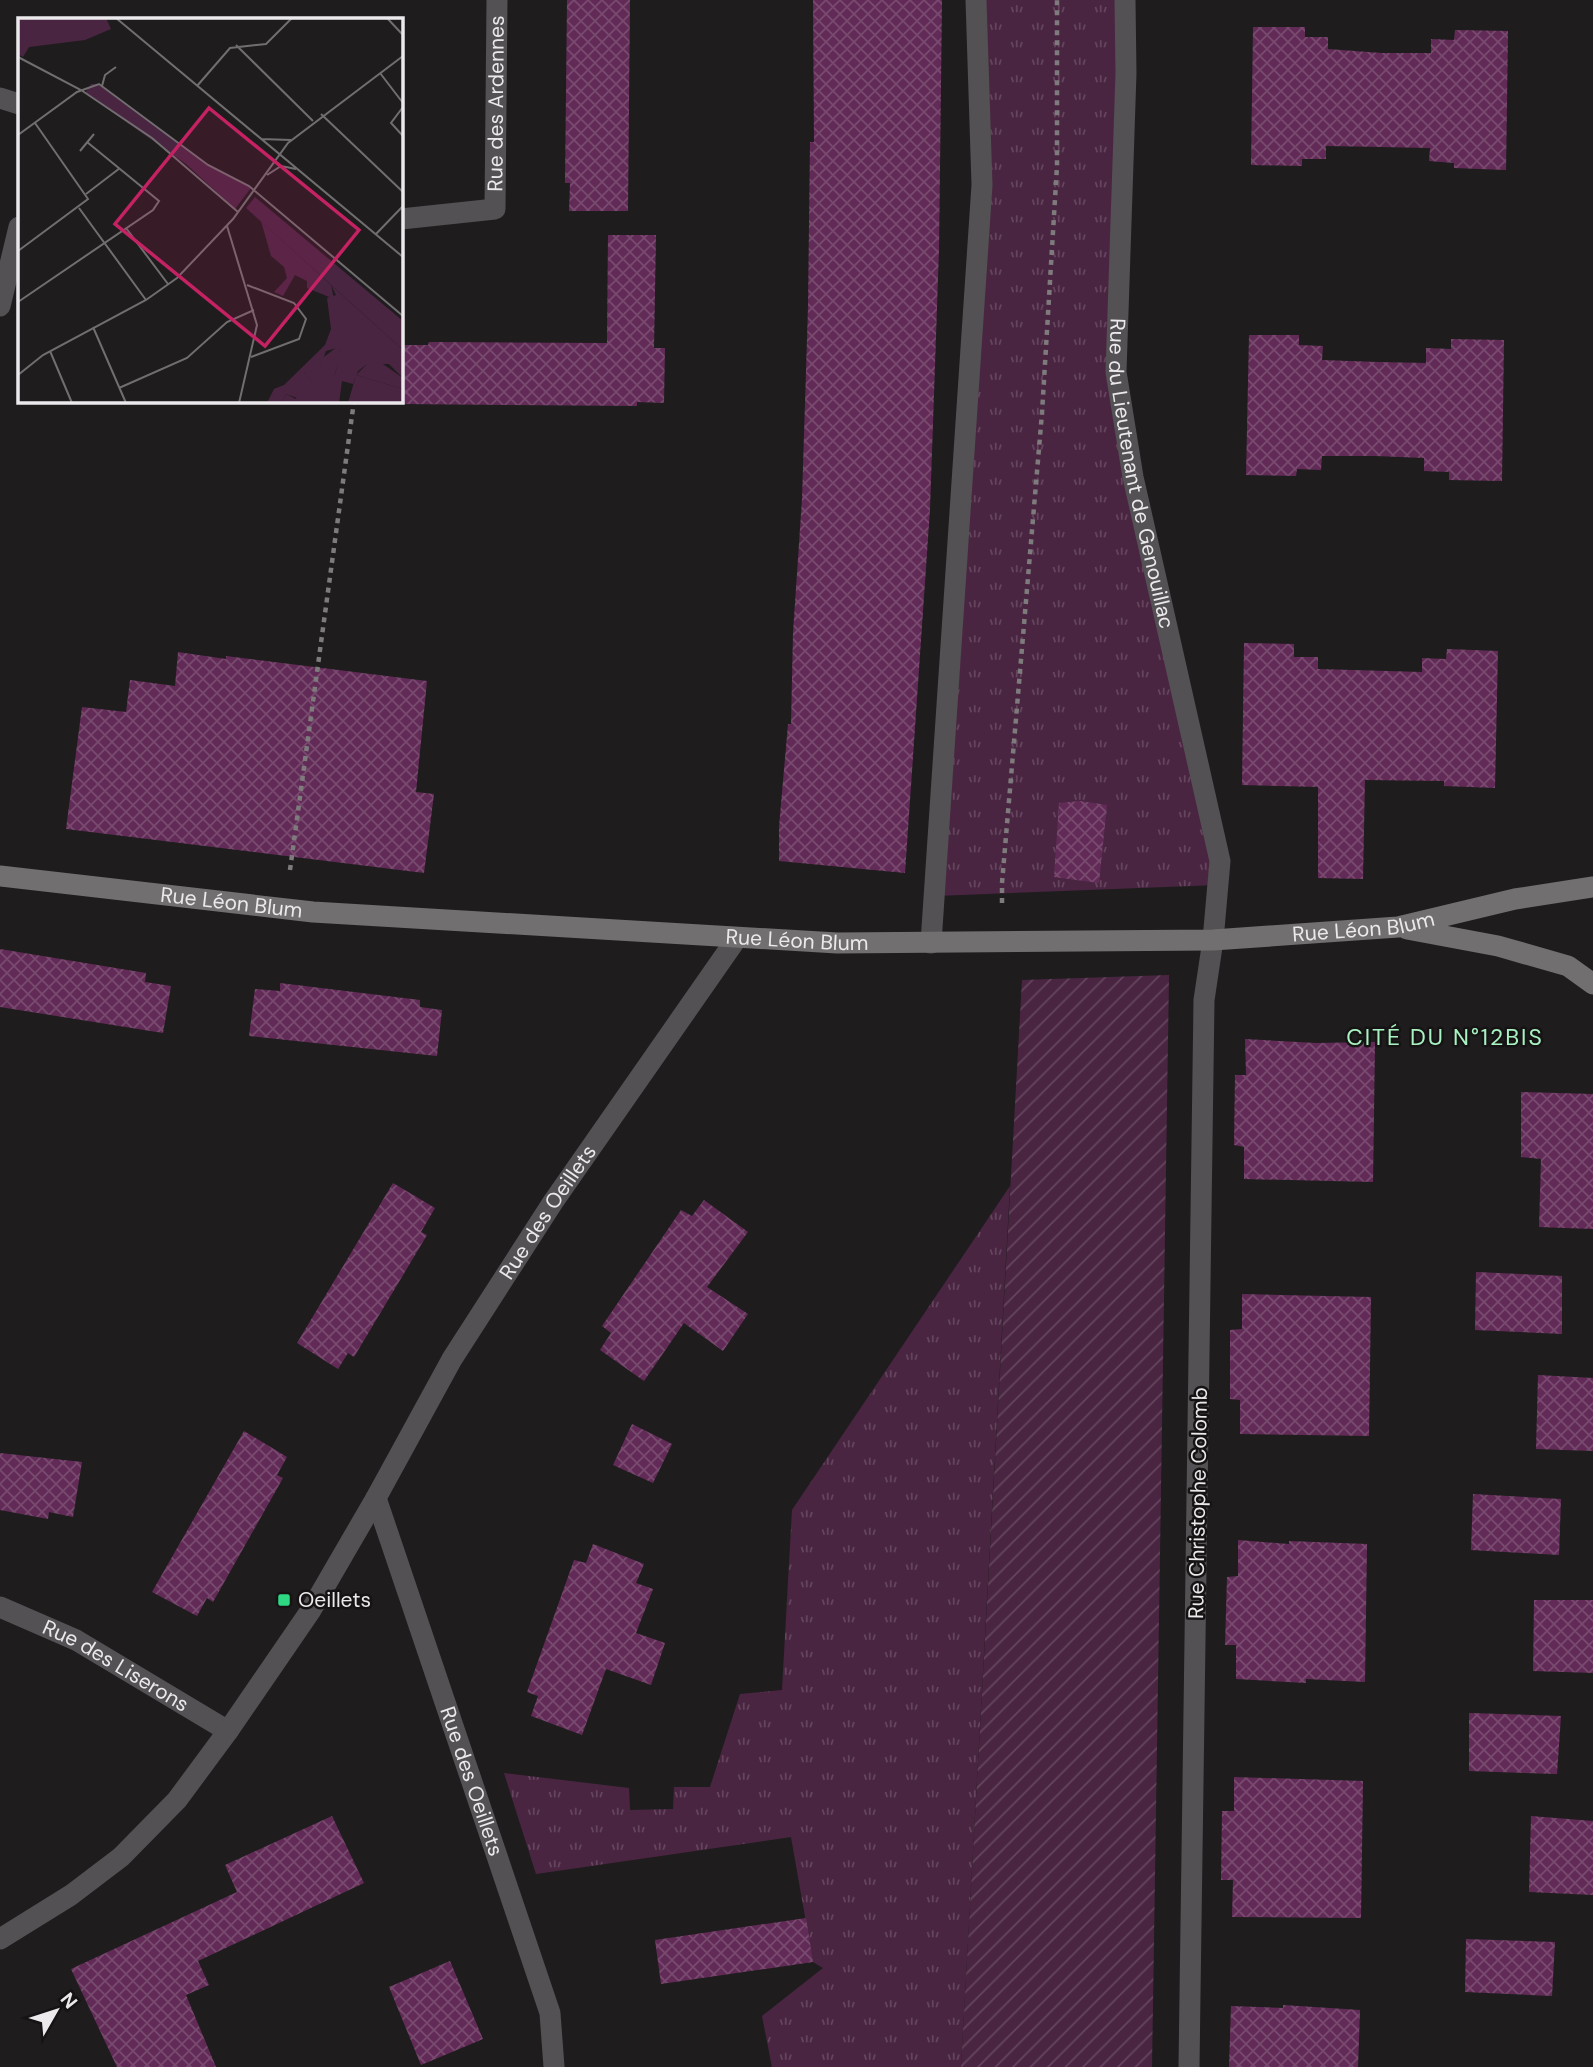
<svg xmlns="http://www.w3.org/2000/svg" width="1593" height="2067" viewBox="0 0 1593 2067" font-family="'DM Sans',sans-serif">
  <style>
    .grass { fill: url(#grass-tufts) }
    .garden { fill: url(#garden-furrows) }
    .building { fill: url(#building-cross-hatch) }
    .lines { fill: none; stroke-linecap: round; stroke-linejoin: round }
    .path { stroke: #7e7b7d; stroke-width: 4.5; stroke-dasharray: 5 5; stroke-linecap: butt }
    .street { stroke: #535153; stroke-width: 21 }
    .secondary { stroke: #726f71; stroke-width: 21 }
    .poi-dot { fill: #2ed883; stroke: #161315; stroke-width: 2.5 }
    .labels { text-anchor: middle; stroke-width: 5; stroke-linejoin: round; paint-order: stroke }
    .street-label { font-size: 21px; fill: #ebe9eb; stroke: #161315 }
    .poi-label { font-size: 21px; fill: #ebe9eb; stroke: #161315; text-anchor: start }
    .neighbourhood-label { font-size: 23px; letter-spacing: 2px; fill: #a9f3c2; stroke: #161315 }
    .inset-road { fill: none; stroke: #716e70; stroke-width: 2 }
    .view { fill: #c42262; fill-opacity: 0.15; stroke: #c42262; stroke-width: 3.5 }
    .inset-edge { fill: none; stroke: #ebe9eb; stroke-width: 3.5 }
  </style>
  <defs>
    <pattern id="grass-tufts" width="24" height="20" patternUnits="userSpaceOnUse" patternTransform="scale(1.75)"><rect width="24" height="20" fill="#4a2542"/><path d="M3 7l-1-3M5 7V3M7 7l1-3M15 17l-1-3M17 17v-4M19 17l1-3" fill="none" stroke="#64455d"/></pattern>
    <pattern id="garden-furrows" width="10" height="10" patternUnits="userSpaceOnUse" patternTransform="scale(1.75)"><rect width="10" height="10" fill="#4a2542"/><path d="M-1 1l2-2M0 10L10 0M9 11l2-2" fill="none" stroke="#64455d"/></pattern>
    <pattern id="building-cross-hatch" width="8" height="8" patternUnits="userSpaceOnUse" patternTransform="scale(1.75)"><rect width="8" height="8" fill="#622b57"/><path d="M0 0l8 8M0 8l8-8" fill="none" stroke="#794a6f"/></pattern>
  </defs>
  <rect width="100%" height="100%" fill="#1f1c1e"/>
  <path class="grass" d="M976,0H1125L1116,372L1217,885L935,896L982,185Z
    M1010,1186L961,2067H772L762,2016L823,1968L813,1962L791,1837L536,1874L504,1773L629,1788L630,1810L673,1809L674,1787H710L740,1694L782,1690L792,1510Z"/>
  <path class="garden" d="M1169,975L1152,2067H961L1022,980Z"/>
  <path class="building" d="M567,0H630L628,211H569L570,183H565Z
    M813,0H942L939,250L930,509L905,873L779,861V827L788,724H791L793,633L802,499L808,307L810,142H814Z
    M1253,27H1305V37H1328V49L1382,53H1431V39L1454,40L1455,30L1508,31L1506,170L1454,168V163L1429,161L1430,148L1381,147L1326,146V159H1302V166L1251,165Z
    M608,235H656L654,348H665L664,403L637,402V406L401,404V345H428L429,342L607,343Z
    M1249,335H1299V345L1323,346L1322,360L1377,362L1426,363V348L1451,349V339L1504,340L1502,481L1449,480V472L1424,471V458L1376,456H1322L1321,470L1297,469L1296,476L1246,475Z
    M1244,643L1294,644V657H1318V669L1422,672V658L1446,659L1447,649L1498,651L1495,788L1444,786V781L1365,780L1363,879L1318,878V787L1242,785Z
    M178,652L226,659V656L427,681L416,792L434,794L424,873L66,829L82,707L126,712L130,680L175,686Z
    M1080,801L1107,805L1099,883L1054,877L1059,803Z
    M0,949L146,973L145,982L171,986L163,1033L0,1007Z
    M280,983L420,1000V1007L442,1010L437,1056L249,1036L255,989L280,991Z
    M1245,1039L1316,1043L1375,1042L1373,1182L1244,1179V1147L1234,1145L1235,1075H1246Z
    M1521,1092L1593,1094V1229L1539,1227L1541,1159L1521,1157Z
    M393,1183L435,1208L421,1232L427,1235L354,1357L348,1353L338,1369L297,1343Z
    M704,1200L748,1232L707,1287L748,1314L723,1351L684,1323L644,1381L600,1350L611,1333L602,1326L681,1210L692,1216Z
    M1476,1272L1562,1276V1334L1475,1330Z
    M1242,1294L1371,1297L1369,1436L1240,1434V1400L1230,1399V1330L1242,1329Z
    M1538,1375L1593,1378V1451L1536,1449Z
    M632,1424L672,1444L653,1483L613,1465Z
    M244,1431L287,1457L277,1475L283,1478L213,1602L207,1598L197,1616L152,1592Z
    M0,1453L82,1462L73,1517L49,1512L48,1519L0,1510Z
    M1473,1494L1561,1499L1559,1555L1471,1550Z
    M1238,1540L1289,1544V1541L1367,1544L1365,1682L1306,1679V1683L1236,1679V1645H1225L1227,1577L1238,1576Z
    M593,1544L644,1564L636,1583L653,1589L636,1633L665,1643L651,1685L606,1669L582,1735L531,1716L538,1696L527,1692L574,1560L586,1563Z
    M1534,1600H1593V1673L1533,1671Z
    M1469,1713L1561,1716L1557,1774L1469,1771Z
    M1234,1777L1363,1781L1361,1918L1232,1917L1233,1880H1221L1222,1811H1234Z
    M332,1816L364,1883L198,1961L209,1985L186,1995L216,2067H117L71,1969L237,1892L225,1865Z
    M1531,1816L1593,1821V1895L1529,1892Z
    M806,1918L813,1962L661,1984L655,1940Z
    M1466,1939L1555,1942L1552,1996L1465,1992Z
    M450,1961L483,2039L421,2065L389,1987Z
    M1283,2005L1360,2010L1358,2067H1229L1231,2006L1283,2008Z"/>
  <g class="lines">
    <path class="path" d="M290,870L354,401
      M1002,903V883L1042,413L1057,166V0"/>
    <g class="street">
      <path id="s1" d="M1125,0L1126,73L1116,372L1133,477L1220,861L1213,940L1204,1000L1189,2067"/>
      <path d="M0,98L19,104"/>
      <path id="s2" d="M401,219L495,209L497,0"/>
      <path d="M0,306L19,227"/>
      <path d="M931,943L982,185L976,0"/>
      <path id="s3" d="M376,1498L550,2013L554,2067"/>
      <path id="s4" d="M0,1607L76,1640L228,1731"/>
      <path id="s5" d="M0,1939L71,1895L121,1857L177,1800L228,1731L311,1610L376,1498L452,1359L553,1202L737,938"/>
    </g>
    <g class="secondary">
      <path id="s6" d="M0,876L313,912L837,943L1213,940L1398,927L1515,899L1593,887"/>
      <path d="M1407,929L1498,946L1568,966L1593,984"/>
    </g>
  </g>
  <rect class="poi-dot" x="277" y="1593" width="14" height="14" rx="3.5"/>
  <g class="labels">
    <g class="street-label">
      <text dy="7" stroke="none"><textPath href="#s2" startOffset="200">Rue des Ardennes</textPath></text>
      <text dy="7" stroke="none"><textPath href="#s1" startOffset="476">Rue du Lieutenant de Genouillac</textPath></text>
      <text dy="7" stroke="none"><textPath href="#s6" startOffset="233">Rue Léon Blum</textPath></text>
      <text dy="7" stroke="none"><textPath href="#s6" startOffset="1367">Rue Léon Blum</textPath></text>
      <text dy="7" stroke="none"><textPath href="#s6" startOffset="800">Rue Léon Blum</textPath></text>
      <text dy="7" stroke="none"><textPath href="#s5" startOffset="922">Rue des Oeillets</textPath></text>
      <text transform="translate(1198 1503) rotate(-89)" y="7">Rue Christophe Colomb</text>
      <text dy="7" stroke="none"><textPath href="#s4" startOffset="130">Rue des Liserons</textPath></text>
      <text dy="7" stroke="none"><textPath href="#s3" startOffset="299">Rue des Oeillets</textPath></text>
    </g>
    <g class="poi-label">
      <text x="298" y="1607">Oeillets</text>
    </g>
    <g class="neighbourhood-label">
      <text x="1445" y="1045">CITÉ DU N°12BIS</text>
    </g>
  </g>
  <g transform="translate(18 18)">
    <rect width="385" height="385" fill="#1f1c1e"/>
    <path d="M73,66H80L190,147L233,170L217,191L168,146L67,75ZM243,203L313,267L316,281L289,270V263L277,257L265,278L256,274L269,260L266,249L253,238ZM319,329L323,333L320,347L306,385H263L268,376L278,381V369H297L286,354ZM362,344L385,360V371L338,357L349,346Z" fill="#4a2542"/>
    <path d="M88,0L93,11L67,22L11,29L5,39L0,36V1ZM313,267L384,331L385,360L371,346H349L340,353L335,366L324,363L321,385H306L304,364L316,358L320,347L315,343L323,333L319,330L308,333L301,352L286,354L298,369H278L282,381L268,376L263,385H249L256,371L266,367L307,327L313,311L309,280L318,277Z" fill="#4a2542"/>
    <path d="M338,357L385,371V385H330Z" fill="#4a2542"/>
    <path d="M237,179L385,303L384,331L228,190Z" fill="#4a2542"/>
    <path class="inset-road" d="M98,0L385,239M369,0L385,17M218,27L295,103M0,39L63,72L134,120L220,194M362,55L385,85M84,68L87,57L98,49M179,68L212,30L248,26L274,0M385,89L373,105L385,118M303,96L385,174M0,117L59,74L81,66L190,147L231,168L385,298M243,121L273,122M62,133L76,116M249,157L263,148L278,151M68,176L102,150M61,190L128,282M209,208L239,307L221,385M108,210L150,266M358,216L385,188M0,233L70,181L17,105M229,267L276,285L288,301L281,321L233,339M0,284L135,192L141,183L69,124M75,309L108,385M32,333L54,385M0,357L25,337L128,282L159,260L215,201L270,125L385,38M101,370L169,340L209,304L236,292"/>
    <path class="view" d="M191,90L341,212L247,328L97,206Z"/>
    <rect width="385" height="385" class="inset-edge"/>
  </g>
  <g transform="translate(56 2011) rotate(51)" stroke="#161315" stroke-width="5" paint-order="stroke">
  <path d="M0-5L12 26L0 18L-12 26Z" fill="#ebe9eb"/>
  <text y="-10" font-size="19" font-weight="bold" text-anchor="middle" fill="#ebe9eb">N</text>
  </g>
</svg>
